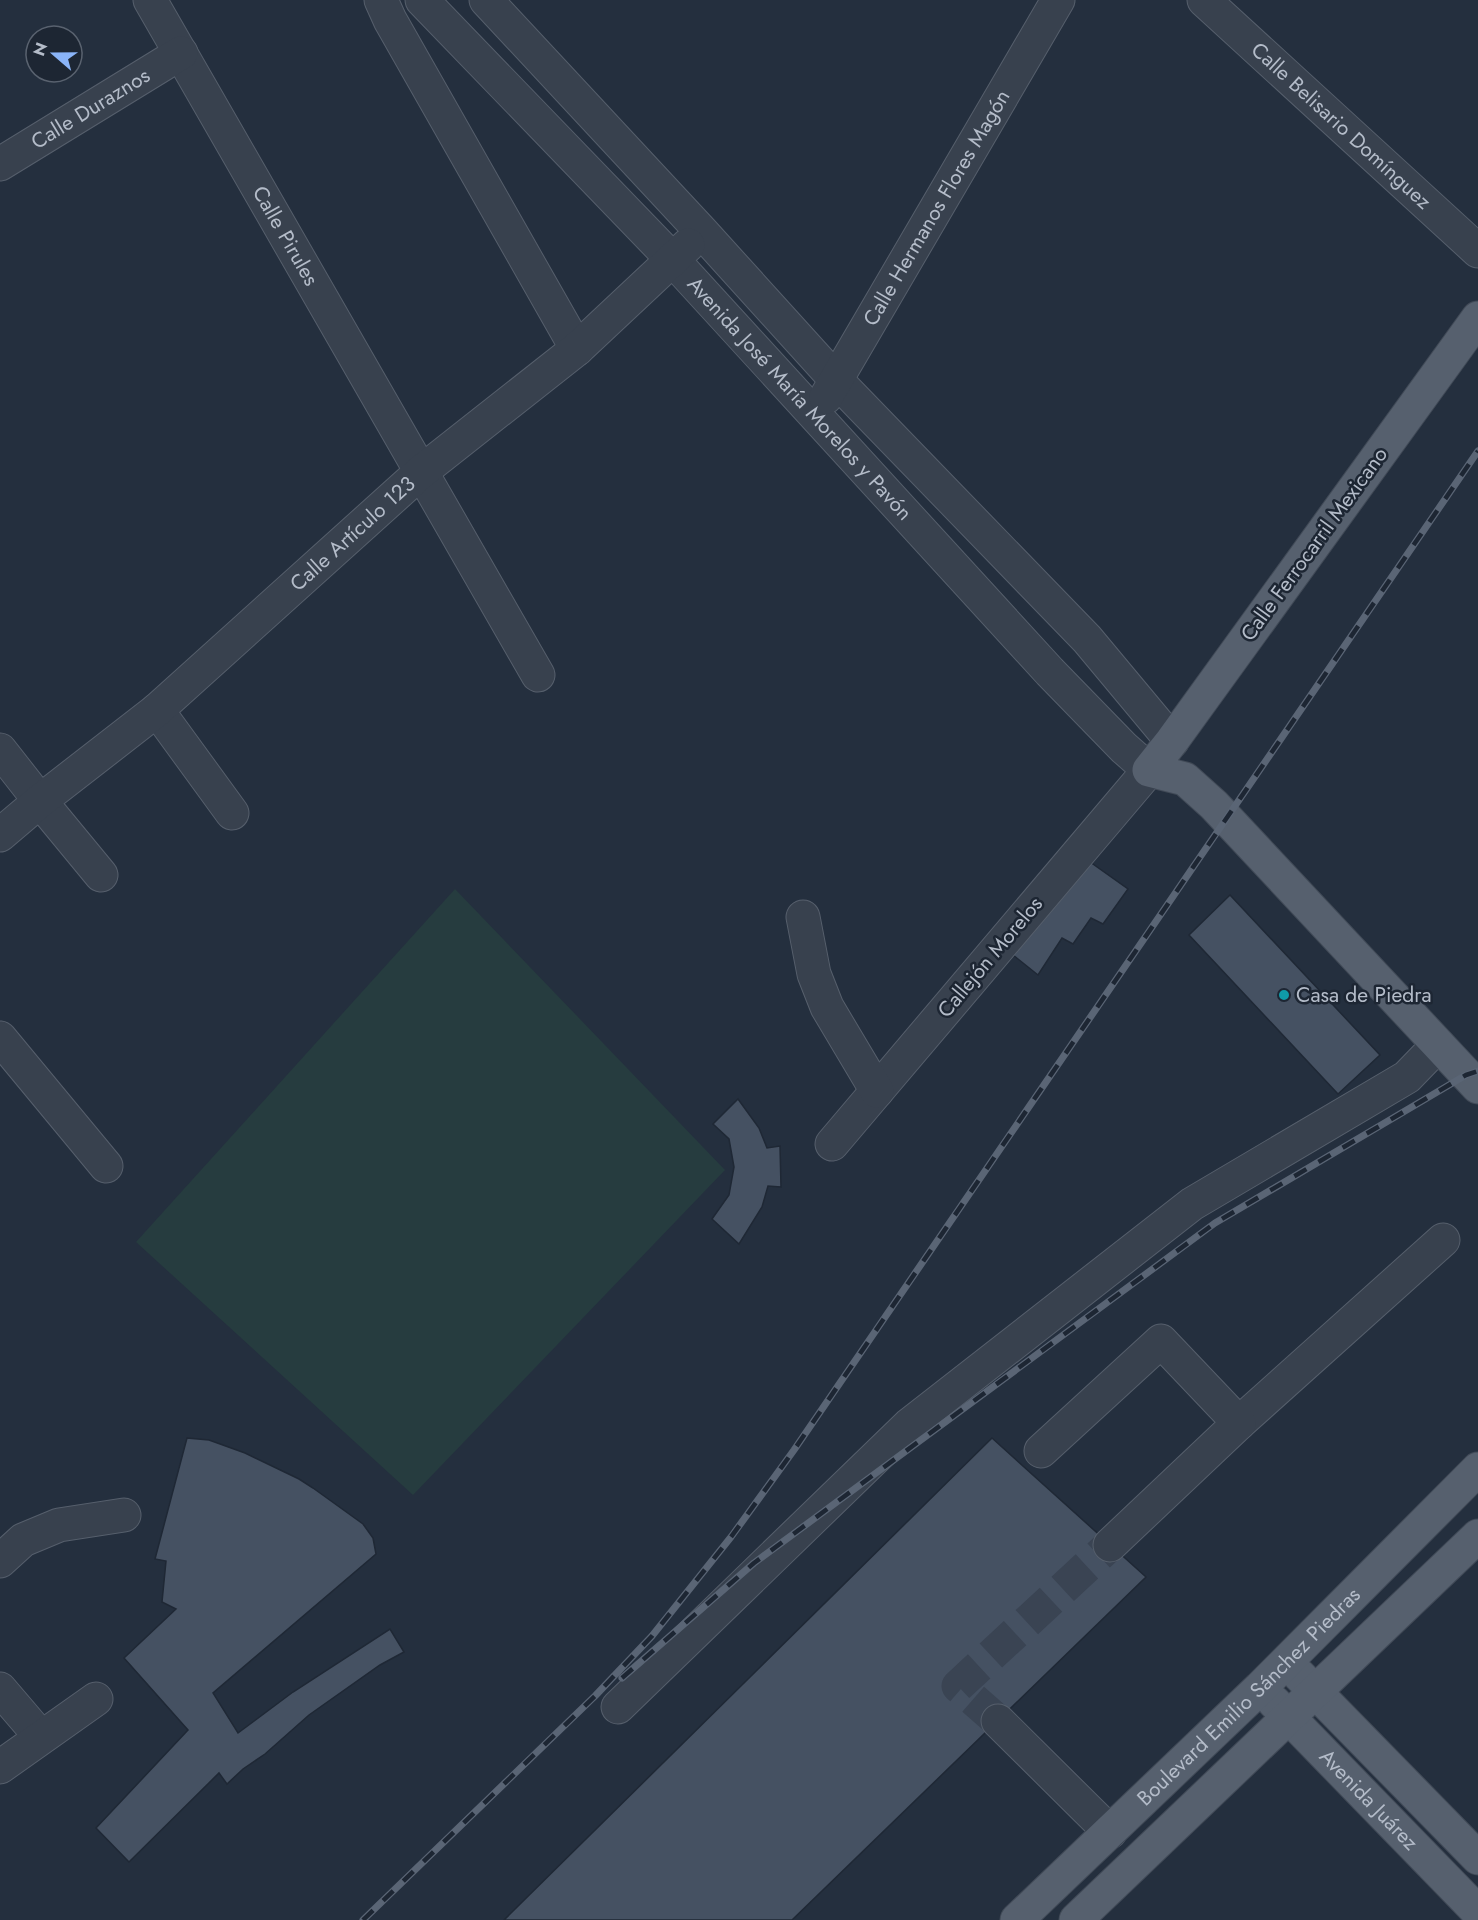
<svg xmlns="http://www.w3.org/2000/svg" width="1478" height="1920" viewBox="0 0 1478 1920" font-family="Jost,sans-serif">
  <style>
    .green { fill: #263c3f }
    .building { fill: #455162; stroke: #1f2835; stroke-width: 1.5 }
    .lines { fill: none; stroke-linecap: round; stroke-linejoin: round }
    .minor-tunnel { stroke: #3a4453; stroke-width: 33; stroke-dasharray: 33 16; stroke-linecap: butt }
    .minor-casing { stroke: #565f6c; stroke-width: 35 }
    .major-casing { stroke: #414a57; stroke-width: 35 }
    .minor { stroke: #38414e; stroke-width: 33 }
    .major { stroke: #56606e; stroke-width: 33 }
    .rail-casing { stroke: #5a6575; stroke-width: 7 }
    .rail { stroke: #1d2633; stroke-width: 4.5; stroke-dasharray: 14; stroke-linecap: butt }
    .culture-dot { fill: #0f9aa8; stroke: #1d2633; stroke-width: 2 }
    .labels { text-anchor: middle; stroke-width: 5; stroke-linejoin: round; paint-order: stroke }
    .street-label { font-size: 21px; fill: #b4bcc9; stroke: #1d2633 }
    .poi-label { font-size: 21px; fill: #b4bcc9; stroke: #1d2633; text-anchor: start }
  </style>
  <rect width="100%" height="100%" fill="#242f3e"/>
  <path class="green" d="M455,889L725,1170L413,1495L136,1242Z"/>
  <path class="building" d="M1083,857L1128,889L1103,924L1091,918L1073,944L1062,938L1038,975L1013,955Z
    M1230,895L1380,1055L1338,1094L1189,935Z
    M738,1099L759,1128L767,1148L780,1146L781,1187L768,1186L762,1207L739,1244L712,1219L729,1195L734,1167L729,1139L713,1124Z
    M187,1438L209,1440L245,1453L299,1479L313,1488L363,1524L373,1538L376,1554L213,1693L238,1733L293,1692L390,1629L404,1652L380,1665L309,1715L265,1754L243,1769L227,1784L219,1773L129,1862L96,1828L188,1730L124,1658L176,1609L162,1602L166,1561L155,1559Z
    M992,1438L1146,1577L792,1920H504Z"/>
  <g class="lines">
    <path class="minor-tunnel" d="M998,1721L958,1686L1110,1545"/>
    <g class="minor-casing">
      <g id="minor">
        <path id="s1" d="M150,0L538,675"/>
        <path d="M381,0L390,20L577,349"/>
        <path id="s2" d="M422,0L673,260L1050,672L1124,748L1149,770L832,1144"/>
        <path d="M486,0L702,232L837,381L1087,639L1172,741"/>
        <path id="s3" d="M1204,0L1478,251"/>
        <path id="s4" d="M0,164L181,53"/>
        <path id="s5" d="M826,397L1058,0"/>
        <path d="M157,710L232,813"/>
        <path d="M0,750L40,801L101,875"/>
        <path id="s6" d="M0,835L40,801L157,710L421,472L577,349L688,245"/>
        <path d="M803,917L814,974L827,1007L877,1091"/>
        <path d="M0,1038L106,1166"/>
        <path d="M1239,1423L1443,1240"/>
        <path d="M1041,1451L1161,1341L1239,1423L1110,1545"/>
        <path d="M0,1561L23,1540L59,1525L124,1515"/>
        <path d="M0,1689L41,1737"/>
        <path d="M618,1707L909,1425L1192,1204L1407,1077L1438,1045"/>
        <path d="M998,1721L1110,1832"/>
        <path d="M0,1767L96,1699"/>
      </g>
    </g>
    <g class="major-casing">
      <g id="major">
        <path d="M1478,318L1172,741L1149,770L1185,779L1214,805L1478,1087"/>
        <path d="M1299,1675L1478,1858"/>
        <path id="s7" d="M1274,1702L1478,1912"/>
        <path id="s8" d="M1017,1920L1260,1688L1478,1469"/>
        <path d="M1076,1920L1478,1536"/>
      </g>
    </g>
    <use href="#minor" class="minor"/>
    <use href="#major" class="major"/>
    <g class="rail-casing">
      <path id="rail" d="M622,1678L754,1563L1215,1223L1466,1075L1478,1071
        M363,1920L595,1696L652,1636L731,1537L794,1450L1478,451"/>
    </g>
    <use href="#rail" class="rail"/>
  </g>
  <circle class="culture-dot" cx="1284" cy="995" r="6"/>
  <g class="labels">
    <g class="street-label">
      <text dy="7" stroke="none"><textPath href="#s4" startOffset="106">Calle Duraznos</textPath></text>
      <text dy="7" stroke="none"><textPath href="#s3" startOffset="186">Calle Belisario Domínguez</textPath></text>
      <text dy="7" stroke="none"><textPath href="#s5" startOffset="219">Calle Hermanos Flores Magón</textPath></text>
      <text dy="7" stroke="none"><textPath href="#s1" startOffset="272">Calle Pirules</textPath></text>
      <text dy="7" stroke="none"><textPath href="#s2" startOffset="549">Avenida José María Morelos y Pavón</textPath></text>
      <text dy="7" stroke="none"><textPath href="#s6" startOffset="464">Calle Artículo 123</textPath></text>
      <text transform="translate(1314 544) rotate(-54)" y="7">Calle Ferrocarril Mexicano</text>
      <text transform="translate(990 957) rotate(-50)" y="7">Callejón Morelos</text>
      <text dy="7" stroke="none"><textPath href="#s8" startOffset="322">Boulevard Emilio Sánchez Piedras</textPath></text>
      <text dy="7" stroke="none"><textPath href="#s7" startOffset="136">Avenida Juárez</textPath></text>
    </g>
    <g class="poi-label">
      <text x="1296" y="1002">Casa de Piedra</text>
    </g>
  </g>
  <g transform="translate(54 54) rotate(290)"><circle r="28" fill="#1d2633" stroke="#59626f" stroke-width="1.5"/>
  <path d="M0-4.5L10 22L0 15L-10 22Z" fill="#8ab4f8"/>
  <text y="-9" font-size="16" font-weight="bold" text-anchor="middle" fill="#b4bcc9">N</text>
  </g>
</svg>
